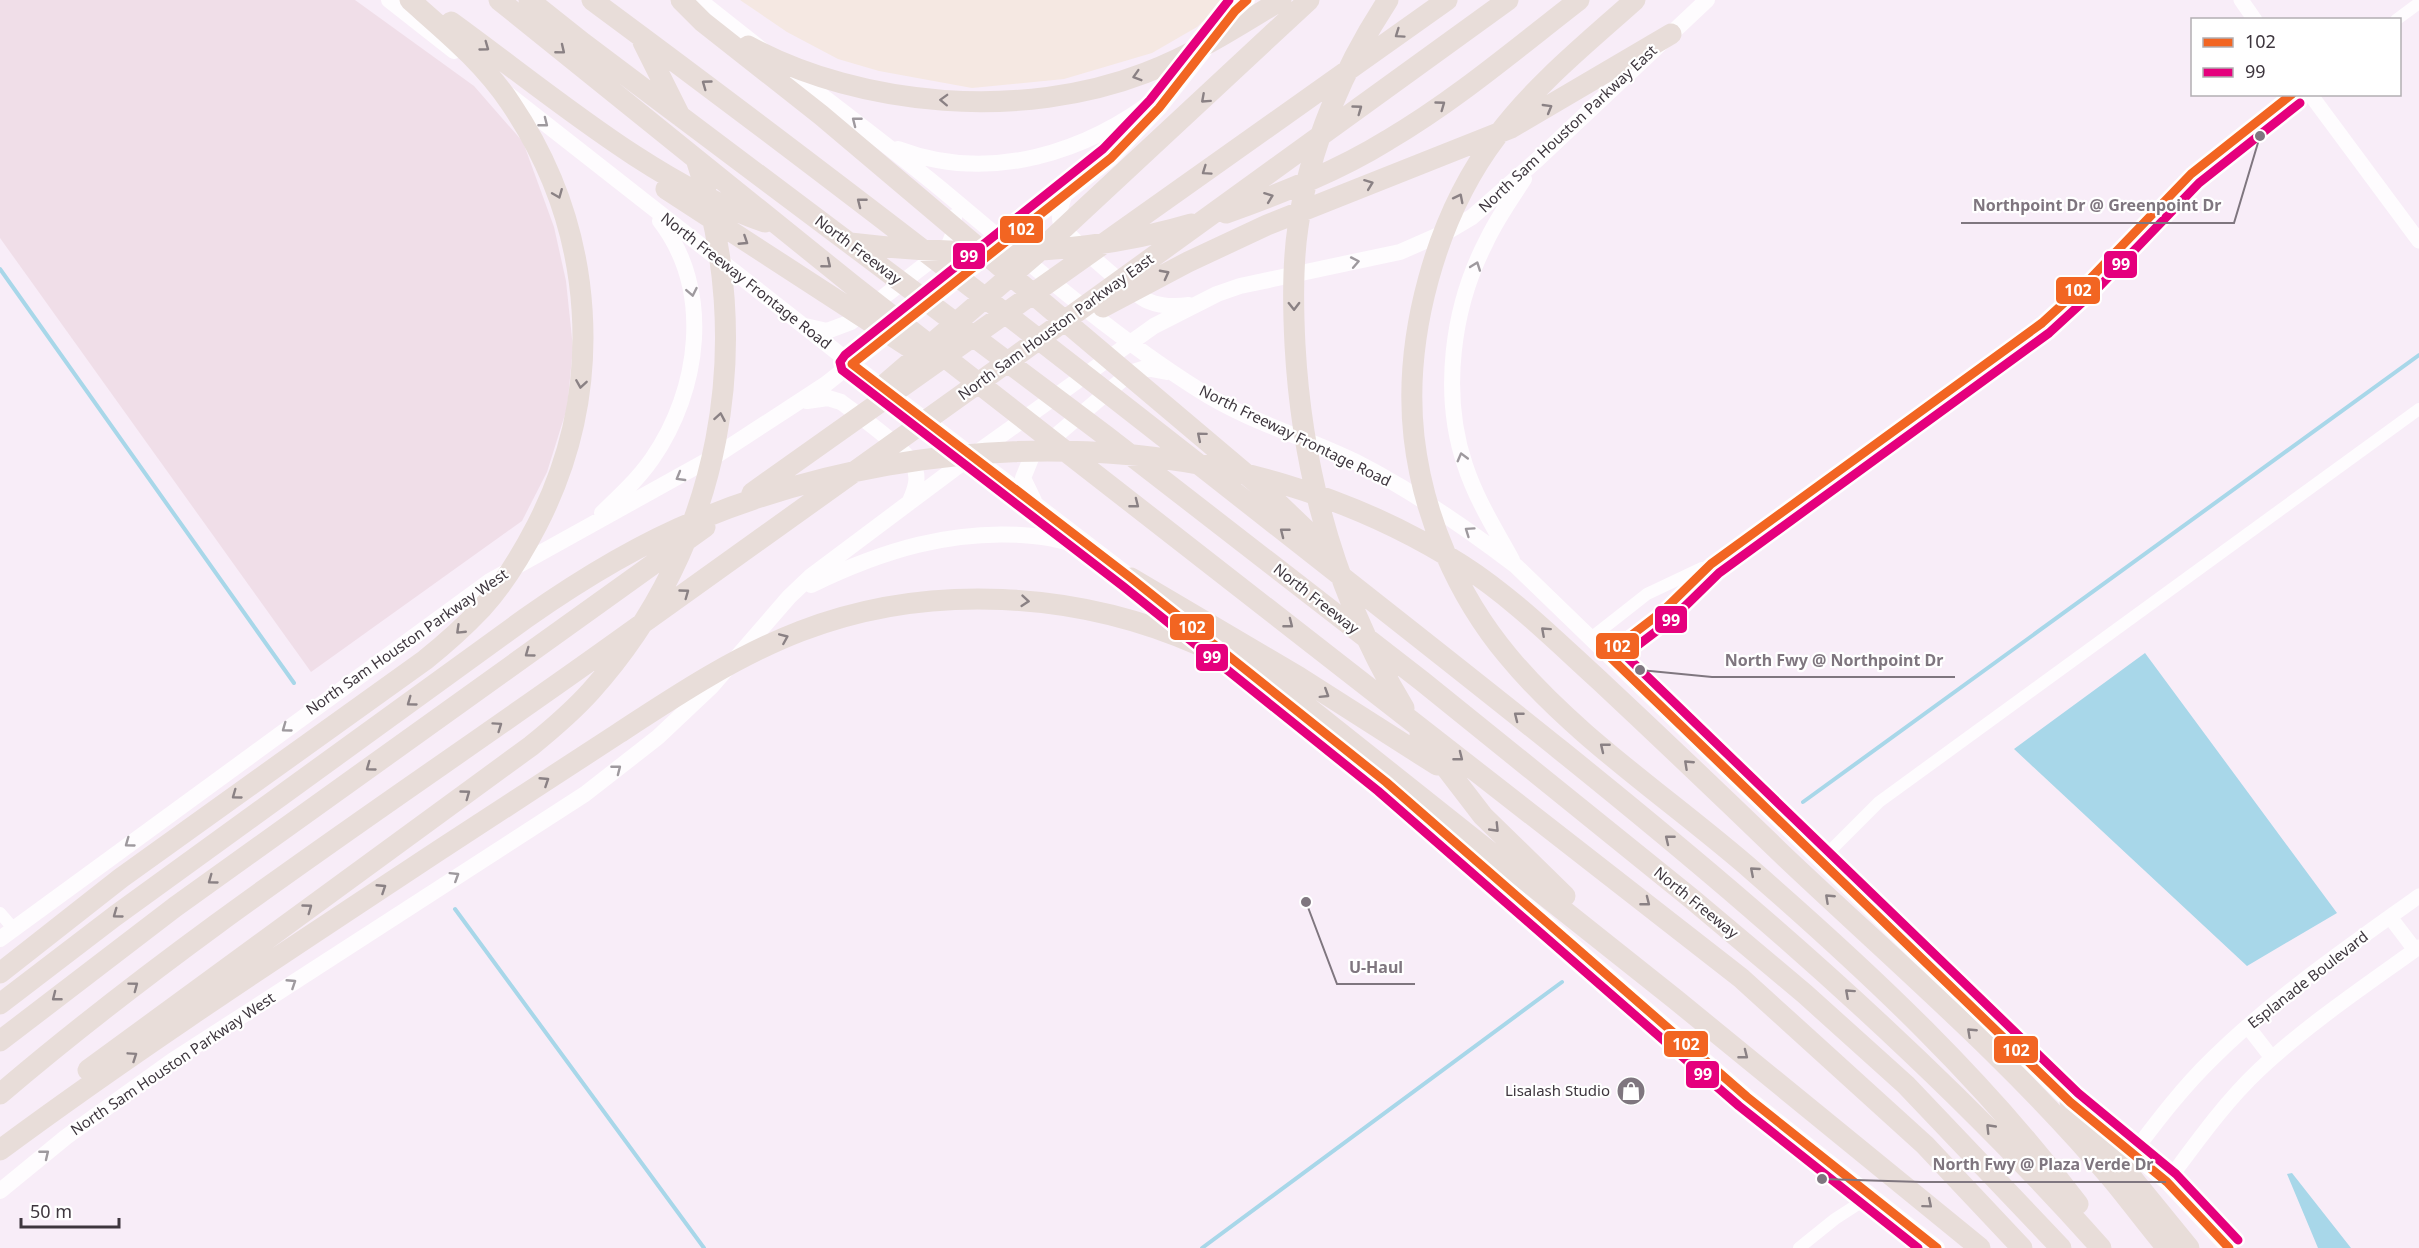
<svg xmlns="http://www.w3.org/2000/svg" width="2419" height="1248" viewBox="0 0 2419 1248" font-family="'Noto Sans',sans-serif">
  <style>
    .commercial { fill: #f5e8e2 }
    .industrial { fill: #f0dee8 }
    .water { fill: #a8d7e9 }
    .lines { fill: none; stroke-linecap: round; stroke-linejoin: round }
    .stream { stroke: #a8d7e9; stroke-width: 4 }
    .minor { stroke: #fefcfe; stroke-width: 12 }
    .tertiary { stroke: #fefcfe; stroke-width: 15 }
    .secondary { stroke: #fefcfe; stroke-width: 16 }
    .motorway { stroke: #e8ddd9; stroke-width: 21 }
    .bus-1-casing { stroke: #fff; stroke-width: 14 }
    .bus-2-casing { stroke: #fff; stroke-width: 14 }
    .bus-1 { stroke: #f26522; stroke-width: 9 }
    .bus-2 { stroke: #e5007d; stroke-width: 9 }
    .oneway { stroke: #8a8184 }
    .oneway2 { stroke: #9e999e }
    .labels { text-anchor: middle; stroke-width: 4.5; stroke-linejoin: round; paint-order: stroke }
    .street-label { font-size: 15px; fill: #3e363e; stroke: #fff }
    .poi-label { font-size: 15px; fill: #3e363e; stroke: #fff; text-anchor: end }
    .leader { fill: none; stroke: #7f767f; stroke-width: 2 }
    .callout-dot { fill: #7f767f; stroke: #fff; stroke-width: 2 }
    .callout-label { font-size: 16px; text-anchor: middle; font-weight: bold; fill: #7f767f; stroke: #fff; stroke-width: 4.5; stroke-linejoin: round; paint-order: stroke }
    .line-badge { stroke: #fff; stroke-width: 2 }
    .badge-label { font-size: 16px; text-anchor: middle; font-weight: bold; fill: #fff }
  </style>
  <rect width="100%" height="100%" fill="#f8edf8"/>
  <path class="commercial" d="M740,0H1226L1197,27L1152,53L1064,79L972,88L879,71L838,59L787,32Z"/>
  <path class="industrial" d="M0,0H355L474,86L523,142L554,227L566,281L573,348L567,408L547,472L522,521L311,672L0,238Z"/>
  <path class="water" d="M2145,653L2337,913L2247,966L2014,749Z
    M2292,1173L2351,1248H2318L2287,1174Z"/>
  <g class="lines">
    <path class="stream" d="M0,269L294,683
      M1803,802L2419,355
      M455,909L704,1248
      M1202,1248L1562,982"/>
    <path class="minor" d="M2396,20L2419,3
      M1591,638L1647,594L1702,568
      M1607,654L1663,611L1711,564L2042,323L2089,280L2191,174L2293,94
      M1821,860L1879,802L2419,409
      M0,913L13,928
      M1799,1248L1835,1219L1872,1195"/>
    <path class="tertiary" d="M2241,0L2255,20
      M2310,94L2419,241
      M2390,917L2415,950
      M2248,1027L2272,1058
      M2133,1153C2158,1120 2183,1087 2213,1058C2275,997 2348,947 2419,896
      M2167,1182C2196,1143 2224,1103 2259,1070C2308,1024 2365,986 2419,947"/>
    <path class="secondary" d="M389,0L454,51
      M699,0L762,50
      M787,69C839,109 891,148 941,189C1025,259 1107,332 1199,390C1247,421 1305,437 1356,462C1413,491 1465,527 1516,566L2070,1102L2167,1182L2229,1248
      M509,95L852,364L1141,585
      M898,149C990,184 1087,153 1162,94
      M1064,196C1061,205 1058,214 1061,224C1065,236 1134,295 1148,301C1162,307 1175,307 1189,305
      M805,326L827,331L851,322L948,247L953,235L954,217
      M807,401L828,398L841,402C858,415 905,448 913,465C920,477 915,490 910,501
      M1034,501L1023,478L1032,456L1130,373L1146,368L1167,372
      M602,513C620,496 638,479 652,459C700,390 713,290 660,221
      M1512,560C1495,529 1476,499 1465,465C1441,394 1452,308 1486,242C1496,220 1511,199 1524,179
      M811,585C881,551 953,528 1033,536C1051,537 1069,543 1087,547
      M1177,614L1223,650
      M1374,772L1747,1097L1937,1248
      M0,939L490,581L717,455L826,384L1111,158L1159,108L1235,11L1247,0
      M0,1191L66,1137L172,1061L585,794L658,737L711,687L789,597L810,577L954,469L1154,326L1217,294L1240,286L1400,252L1450,230L1472,217L1538,159L1707,0"/>
    <path class="motorway" d="M499,0L855,287L1741,978L1925,1145L2022,1248
      M529,0L583,43L1106,436L1422,681L1692,899L1805,994L1906,1085L2061,1248
      M592,0C853,193 1110,394 1365,595C1624,799 1881,1001 2101,1248
      M681,0L703,22L821,115L1259,485L1328,551
      M1388,0C1344,67 1309,147 1298,227C1292,266 1293,306 1295,345C1302,474 1337,597 1404,708
      M1635,0C1587,43 1536,84 1497,136C1436,216 1403,337 1414,437C1423,516 1457,595 1508,656C1575,737 1673,801 1753,871C1871,974 1983,1079 2078,1204
      M451,22C545,90 655,185 765,222
      M643,42L680,116
      M748,46C863,108 1023,120 1145,73C1193,55 1237,27 1281,0
      M666,189L929,360
      M1226,213C1282,193 1338,171 1388,140C1456,100 1517,48 1579,0
      M850,243C965,257 1079,257 1191,224
      M1103,307L1188,262L1267,225L1511,128L1671,34
      M884,385L1037,253L1309,0
      M752,493L1447,0
      M1131,578L1299,677L1437,765
      M1420,734L1483,816L1565,896
      M0,973L121,878L425,660C445,644 464,627 482,608C504,584 522,554 537,525C607,389 596,230 511,104C484,63 446,32 410,0
      M0,1004L115,916L526,618C580,580 637,545 698,520C939,421 1238,422 1462,565C1512,597 1555,640 1599,680C1662,739 1724,798 1786,858C1896,962 2013,1062 2111,1178C2130,1201 2148,1225 2167,1248
      M0,1041L175,907L705,527
      M88,1070L531,746C552,729 573,711 591,691C722,545 758,343 696,159
      M0,1094C190,932 401,796 604,651C907,436 1207,218 1508,0
      M2070,1102L2189,1248
      M0,1150C142,1045 290,949 438,851C498,812 559,772 619,733C677,695 736,656 801,631C928,582 1078,591 1201,646C1237,663 1272,684 1305,705L1675,999L1980,1248"/>
    <g class="bus-1-casing">
      <path id="bus-1" d="M1247,0L1235,11L1159,108L1111,158L852,364L1131,578L1386,782L1747,1097L1937,1248
        M2229,1248L2167,1182L2070,1102L1607,654L1663,611L1711,564L2042,323L2089,280L2191,174L2292,94"/>
    </g>
    <g class="bus-2-casing">
      <path id="bus-2" d="M1229,0L1150,100L1103,149L845,355L840,362L842,370L1124,587L1378,791L1739,1106L1918,1248
        M2238,1240L2176,1174L2078,1093L1625,655L1671,620L1719,573L2049,333L2098,288L2199,183L2300,103"/>
    </g>
    <use href="#bus-1" class="bus-1"/>
    <use href="#bus-2" class="bus-2"/>
  </g>
  <defs><path id="oneway-chevron" d="M-2-3.5L2.5 0L-2 3.5" fill="none" stroke-width="1.6" stroke-linecap="round" stroke-linejoin="round" transform="scale(1.5)"/></defs>
  <g class="oneway">
    <use href="#oneway-chevron" transform="translate(1399 34) rotate(145)"/>
    <use href="#oneway-chevron" transform="translate(485 47) rotate(36)"/>
    <use href="#oneway-chevron" transform="translate(561 50) rotate(39)"/>
    <use href="#oneway-chevron" transform="translate(1137 76) rotate(163)"/>
    <use href="#oneway-chevron" transform="translate(706 84) rotate(-144)"/>
    <use href="#oneway-chevron" transform="translate(1205 99) rotate(138)"/>
    <use href="#oneway-chevron" transform="translate(944 100) rotate(-178)"/>
    <use href="#oneway-chevron" transform="translate(1441 105) rotate(-36)"/>
    <use href="#oneway-chevron" transform="translate(1548 108) rotate(-30)"/>
    <use href="#oneway-chevron" transform="translate(1358 109) rotate(-36)"/>
    <use href="#oneway-chevron" transform="translate(1206 171) rotate(145)"/>
    <use href="#oneway-chevron" transform="translate(1369 184) rotate(-21)"/>
    <use href="#oneway-chevron" transform="translate(558 194) rotate(68)"/>
    <use href="#oneway-chevron" transform="translate(1269 197) rotate(-21)"/>
    <use href="#oneway-chevron" transform="translate(1459 198) rotate(-63)"/>
    <use href="#oneway-chevron" transform="translate(861 202) rotate(-142)"/>
    <use href="#oneway-chevron" transform="translate(744 241) rotate(33)"/>
    <use href="#oneway-chevron" transform="translate(827 264) rotate(39)"/>
    <use href="#oneway-chevron" transform="translate(1165 274) rotate(-28)"/>
    <use href="#oneway-chevron" transform="translate(1294 306) rotate(89)"/>
    <use href="#oneway-chevron" transform="translate(581 384) rotate(99)"/>
    <use href="#oneway-chevron" transform="translate(720 417) rotate(-80)"/>
    <use href="#oneway-chevron" transform="translate(1201 436) rotate(-140)"/>
    <use href="#oneway-chevron" transform="translate(1135 504) rotate(38)"/>
    <use href="#oneway-chevron" transform="translate(1284 532) rotate(-142)"/>
    <use href="#oneway-chevron" transform="translate(685 593) rotate(-36)"/>
    <use href="#oneway-chevron" transform="translate(1025 601) rotate(5)"/>
    <use href="#oneway-chevron" transform="translate(1289 624) rotate(38)"/>
    <use href="#oneway-chevron" transform="translate(460 630) rotate(136)"/>
    <use href="#oneway-chevron" transform="translate(1545 631) rotate(-138)"/>
    <use href="#oneway-chevron" transform="translate(784 638) rotate(-23)"/>
    <use href="#oneway-chevron" transform="translate(529 653) rotate(144)"/>
    <use href="#oneway-chevron" transform="translate(1325 694) rotate(32)"/>
    <use href="#oneway-chevron" transform="translate(411 702) rotate(144)"/>
    <use href="#oneway-chevron" transform="translate(1518 716) rotate(-142)"/>
    <use href="#oneway-chevron" transform="translate(498 726) rotate(-35)"/>
    <use href="#oneway-chevron" transform="translate(1604 747) rotate(-141)"/>
    <use href="#oneway-chevron" transform="translate(1459 757) rotate(38)"/>
    <use href="#oneway-chevron" transform="translate(1688 764) rotate(-137)"/>
    <use href="#oneway-chevron" transform="translate(370 767) rotate(144)"/>
    <use href="#oneway-chevron" transform="translate(545 781) rotate(-33)"/>
    <use href="#oneway-chevron" transform="translate(466 794) rotate(-36)"/>
    <use href="#oneway-chevron" transform="translate(236 795) rotate(144)"/>
    <use href="#oneway-chevron" transform="translate(1495 828) rotate(46)"/>
    <use href="#oneway-chevron" transform="translate(1669 839) rotate(-141)"/>
    <use href="#oneway-chevron" transform="translate(1754 871) rotate(-139)"/>
    <use href="#oneway-chevron" transform="translate(212 880) rotate(144)"/>
    <use href="#oneway-chevron" transform="translate(382 888) rotate(-33)"/>
    <use href="#oneway-chevron" transform="translate(1829 898) rotate(-137)"/>
    <use href="#oneway-chevron" transform="translate(1646 902) rotate(38)"/>
    <use href="#oneway-chevron" transform="translate(308 908) rotate(-36)"/>
    <use href="#oneway-chevron" transform="translate(117 914) rotate(144)"/>
    <use href="#oneway-chevron" transform="translate(134 986) rotate(-37)"/>
    <use href="#oneway-chevron" transform="translate(1849 993) rotate(-138)"/>
    <use href="#oneway-chevron" transform="translate(56 997) rotate(142)"/>
    <use href="#oneway-chevron" transform="translate(1971 1032) rotate(-137)"/>
    <use href="#oneway-chevron" transform="translate(1744 1055) rotate(38)"/>
    <use href="#oneway-chevron" transform="translate(133 1056) rotate(-34)"/>
    <use href="#oneway-chevron" transform="translate(1990 1128) rotate(-134)"/>
    <use href="#oneway-chevron" transform="translate(1928 1204) rotate(40)"/>
  </g>
  <g class="oneway2">
    <use href="#oneway-chevron" transform="translate(856 121) rotate(-142)"/>
    <use href="#oneway-chevron" transform="translate(544 123) rotate(38)"/>
    <use href="#oneway-chevron" transform="translate(1355 262) rotate(-11)"/>
    <use href="#oneway-chevron" transform="translate(1476 266) rotate(-70)"/>
    <use href="#oneway-chevron" transform="translate(692 292) rotate(79)"/>
    <use href="#oneway-chevron" transform="translate(1462 457) rotate(-105)"/>
    <use href="#oneway-chevron" transform="translate(680 477) rotate(150)"/>
    <use href="#oneway-chevron" transform="translate(1469 531) rotate(-145)"/>
    <use href="#oneway-chevron" transform="translate(286 728) rotate(144)"/>
    <use href="#oneway-chevron" transform="translate(617 769) rotate(-38)"/>
    <use href="#oneway-chevron" transform="translate(129 843) rotate(144)"/>
    <use href="#oneway-chevron" transform="translate(455 876) rotate(-32)"/>
    <use href="#oneway-chevron" transform="translate(292 983) rotate(-33)"/>
    <use href="#oneway-chevron" transform="translate(45 1154) rotate(-39)"/>
  </g>
  <defs>
    <g id="shop-disc" transform="scale(1.5)"><circle r="9.5" fill="#7f767f" stroke="#fff"/><path d="M-5-2.5h2.3a2.7 3.5 0 0 1 5.4 0H5L5.5 6h-11ZM-1.5-2.5h3a1.5 2.3 0 0 0-3 0Z" fill="#fff"/></g>
  </defs>
  <g fill-rule="evenodd">
    <use href="#shop-disc" x="1631" y="1091"/>
  </g>
  <g class="labels">
    <g class="street-label">
      <text transform="translate(1568 129) rotate(-43)" y="5">North Sam Houston Parkway East</text>
      <text transform="translate(858 250) rotate(37)" y="5">North Freeway</text>
      <text transform="translate(746 281) rotate(38)" y="5">North Freeway Frontage Road</text>
      <text transform="translate(1056 327) rotate(-36)" y="5">North Sam Houston Parkway East</text>
      <text transform="translate(1295 436) rotate(26)" y="5">North Freeway Frontage Road</text>
      <text transform="translate(1316 599) rotate(38)" y="5">North Freeway</text>
      <text transform="translate(407 642) rotate(-35)" y="5">North Sam Houston Parkway West</text>
      <text transform="translate(1696 903) rotate(39)" y="5">North Freeway</text>
      <text transform="translate(2308 980) rotate(-38)" y="5">Esplanade Boulevard</text>
      <text transform="translate(173 1064) rotate(-34)" y="5">North Sam Houston Parkway West</text>
    </g>
    <g class="poi-label">
      <text x="1610" y="1096">Lisalash Studio</text>
    </g>
  </g>
  <path class="leader" d="M2260 136L2234 223H1961M1640 670L1712 677H1955M1306 902L1337 984H1415M1822 1179L1921 1182H2166"/>
  <g class="callout-dot">
    <circle cx="2260" cy="136" r="6"/>
    <circle cx="1640" cy="670" r="6"/>
    <circle cx="1306" cy="902" r="6"/>
    <circle cx="1822" cy="1179" r="6"/>
  </g>
  <g class="callout-label">
    <text x="2097" y="211">Northpoint Dr @ Greenpoint Dr</text>
    <text x="1834" y="666">North Fwy @ Northpoint Dr</text>
    <text x="1376" y="973">U-Haul</text>
    <text x="2043" y="1170">North Fwy @ Plaza Verde Dr</text>
  </g>
  <g class="line-badge">
    <rect x="999" y="215" width="45" height="29" rx="6" fill="#f26522"/>
    <rect x="952" y="242" width="34" height="28" rx="6" fill="#e5007d"/>
    <rect x="2103" y="250" width="35" height="29" rx="6" fill="#e5007d"/>
    <rect x="2055" y="276" width="46" height="29" rx="6" fill="#f26522"/>
    <rect x="1654" y="605" width="34" height="29" rx="6" fill="#e5007d"/>
    <rect x="1169" y="613" width="46" height="28" rx="6" fill="#f26522"/>
    <rect x="1595" y="632" width="45" height="28" rx="6" fill="#f26522"/>
    <rect x="1195" y="643" width="34" height="29" rx="6" fill="#e5007d"/>
    <rect x="1663" y="1030" width="46" height="28" rx="6" fill="#f26522"/>
    <rect x="1993" y="1035" width="46" height="29" rx="6" fill="#f26522"/>
    <rect x="1685" y="1060" width="35" height="29" rx="6" fill="#e5007d"/>
  </g>
  <g class="badge-label">
    <text x="1021" y="235">102</text>
    <text x="969" y="262">99</text>
    <text x="2121" y="270">99</text>
    <text x="2078" y="296">102</text>
    <text x="1671" y="626">99</text>
    <text x="1192" y="633">102</text>
    <text x="1617" y="652">102</text>
    <text x="1212" y="663">99</text>
    <text x="1686" y="1050">102</text>
    <text x="2016" y="1056">102</text>
    <text x="1703" y="1080">99</text>
  </g>
  <rect x="2191" y="18" width="210" height="78" fill="#ffffff" stroke="#b2afb2" stroke-width="1.5"/>
  <rect x="2203" y="38" width="30" height="9" fill="#f26522" stroke="#b2afb2" stroke-width="1.5"/>
  <text x="2245" y="48" font-size="18" fill="#3e363e">102</text>
  <rect x="2203" y="68" width="30" height="9" fill="#e5007d" stroke="#b2afb2" stroke-width="1.5"/>
  <text x="2245" y="78" font-size="18" fill="#3e363e">99</text>
  <path d="M21 1218v9h98v-9" fill="none" stroke="#3e363e" stroke-width="3"/>
  <text x="30" y="1218" font-size="18" fill="#3e363e" stroke="#ffffff" stroke-width="4.5" paint-order="stroke">50 m</text>
</svg>
